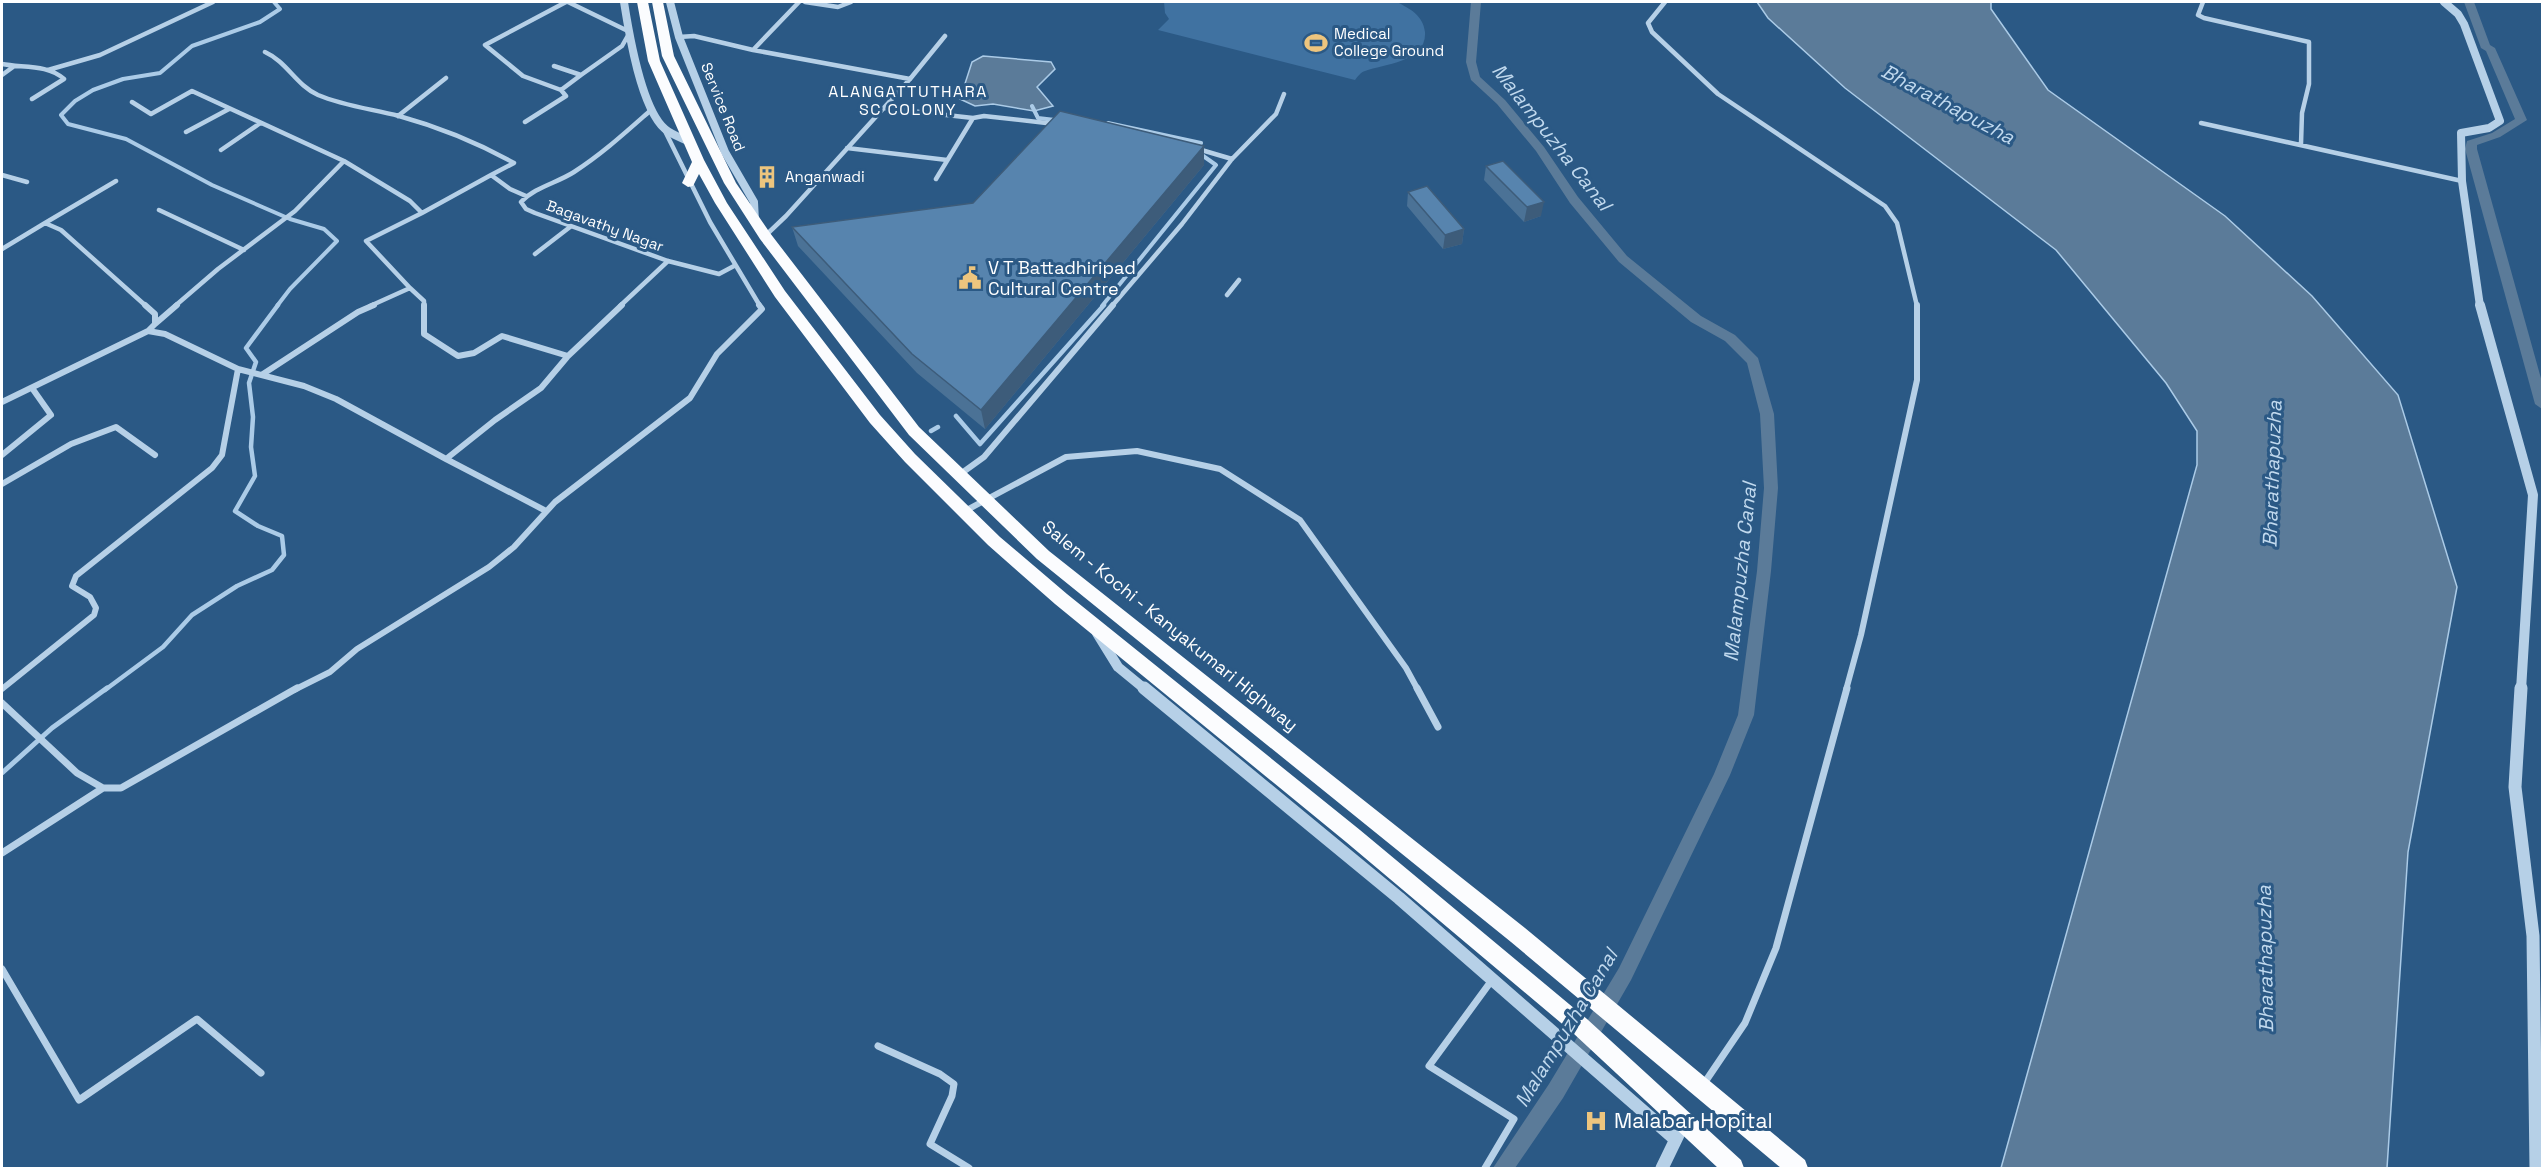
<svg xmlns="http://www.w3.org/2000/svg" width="2544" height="1170" viewBox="0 0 2544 1170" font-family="'Space Grotesk',sans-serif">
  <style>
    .green { fill: #4072a1 }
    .water { fill: #5b7b99; stroke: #abcbe7; stroke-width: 1.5 }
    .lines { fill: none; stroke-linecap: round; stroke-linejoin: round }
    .stream-far2 { stroke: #abcbe7; stroke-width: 4 }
    .stream-far1 { stroke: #abcbe7; stroke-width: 4.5 }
    .stream { stroke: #abcbe7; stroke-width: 5 }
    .canal { fill: #5b7b99; fill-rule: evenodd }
    .minor-far2 { stroke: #b6d0e7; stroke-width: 4.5 }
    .minor-far1 { stroke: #b6d0e7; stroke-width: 6 }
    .minor { stroke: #b6d0e7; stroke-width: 7 }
    .tertiary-far2 { stroke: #b6d0e7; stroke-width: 8 }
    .tertiary-far1 { stroke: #b6d0e7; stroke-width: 10 }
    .tertiary { stroke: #b6d0e7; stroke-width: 13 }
    .trunk { fill: #fbfcfe; fill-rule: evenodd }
    .wall { fill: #4b7296 }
    .shaded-wall { fill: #3d5c7a }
    .building { fill: #5784ae; stroke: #3d5c7a; stroke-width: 1.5 }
    .labels { text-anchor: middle; stroke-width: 6; stroke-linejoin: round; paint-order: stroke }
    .far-poi-label { font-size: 15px; fill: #fff; stroke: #2b5985; text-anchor: start }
    .far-street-label { font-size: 15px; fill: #fff; stroke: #2b5985 }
    .far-neighbourhood-label { font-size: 16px; letter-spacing: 1.5px; fill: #fff; stroke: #2b5985 }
    .poi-label { font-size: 18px; fill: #fff; stroke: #2b5985; text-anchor: start }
    .street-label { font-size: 18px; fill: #fff; stroke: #2b5985 }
    .water-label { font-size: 20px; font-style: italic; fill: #c1d9ee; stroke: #2b5985 }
    .near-poi-label { font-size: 21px; fill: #fff; stroke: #2b5985; text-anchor: start }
  </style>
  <rect width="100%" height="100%" fill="#2b5985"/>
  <path class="green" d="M1164,2H1397C1410,9 1423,15 1425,32C1427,62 1384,64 1365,71C1361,72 1358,76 1355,80L1158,30L1169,19L1165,13Z"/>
  <path class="water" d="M1757,2H1991V9L2048,90L2225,216L2312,296L2398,395L2457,587L2408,852L2387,1168H2001L2197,465V431L2166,383L2056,250L1845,88L1768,18Z
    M983,56L1051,62L1055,69L1037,87L1053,106L1034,111L993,104L975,106L960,99L972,62Z"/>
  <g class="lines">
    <path class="stream-far2" d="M274,2L280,9L260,22L192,46L160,73L123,79L93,90L75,101L61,115L68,124L126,139L212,185L290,219L324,229L337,241L290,289L277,306
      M1032,106L1038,118L1055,120
      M1108,123L1201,143
      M1102,306L1216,165L1199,153"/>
    <path class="stream-far1" d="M956,416L980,444L1104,305
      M931,431L938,427
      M105,690L163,647L192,615L237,586L272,570L284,555L282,536L258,526L235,511L255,476L251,447L253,417L249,383L256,362L246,348L278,305"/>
    <path class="stream" d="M2,773L52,728L107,688"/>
    <path class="canal" d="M1471,2H1481L1476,62L1480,77L1505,100L1544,147L1578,197L1627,256L1701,316L1735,335L1758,358L1774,414L1778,488L1771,571L1754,715L1730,775L1631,980L1563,1098L1515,1168H1493L1549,1084L1619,968L1714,774L1738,715L1757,571L1764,488L1760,414L1747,363L1725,341L1691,322L1619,262L1570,203L1536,151L1497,104L1471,80L1466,62Z
      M2464,2H2474L2490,45L2495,48L2527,120L2500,137L2477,145V149L2542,382V409L2535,404L2465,149L2467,141L2492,133L2515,119L2486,51L2481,48Z"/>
    <path class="minor-far2" d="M805,2L838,7L851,2
      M1665,2L1648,23L1652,32L1718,94L1885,206L1897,223L1917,306
      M2203,2L2198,15L2204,18L2309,42V84L2302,113L2301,144
      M679,37L694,36L753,50L910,79
      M753,50L799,2
      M265,52C287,62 296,85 318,95C344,106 372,109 399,116C439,127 478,143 514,163L491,175L510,189L526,196
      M2,64C22,68 48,64 64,79L32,99
      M554,66L581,75L622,46L630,32L568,2
      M48,70L100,55L213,2
      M2,75L13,67
      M561,90L581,75
      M132,102L151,114L192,91L344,161L295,211L218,269L175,306
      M884,108L973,118
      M651,110C626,132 602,154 574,172C557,183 535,187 521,202L526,209L535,213L668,261L719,274L734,266
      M398,116L446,78
      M525,122L566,96L561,90L523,76L485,45L566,2
      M2201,123L2462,181
      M665,131L710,222L760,306
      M186,132L229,109
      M847,148L947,160
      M1198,149L1232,159
      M221,150L259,124
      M344,161L410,201L422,213L366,241L410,288
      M2,175L27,182
      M936,179L973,118L984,116L1055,124
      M159,210L244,250
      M422,213L491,175
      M45,223L116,181
      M765,236L786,216L910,79L945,36
      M2,249L45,223L61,230L146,306
      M535,254L570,227
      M1227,295L1239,280
      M370,306L410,288L424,301V306
      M620,306L668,261
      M1112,306L1182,224L1232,159L1276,114L1284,94"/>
    <path class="minor-far1" d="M145,305L155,314V324L148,331
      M424,305V334L458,356L474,353L502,336L568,356
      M155,324L177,305
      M263,374L358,312L374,305
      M2,402L148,331L165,334L238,369L304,386L336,399L446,459
      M2,455L51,415L32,388
      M959,475L984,457L1113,305
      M2,484L71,444L116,427L155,455
      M546,511L446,459L495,420L541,388L568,356L622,305
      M965,511L1066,457L1137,451L1220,469L1300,520L1406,668L1418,690
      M2,689L94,615L96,608L90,597L72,586L76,576L212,468L222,455L238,369
      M294,690L330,672L357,649L489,567L514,547L555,502L690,398L717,354L762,309L759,305
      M1846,690L1861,635L1917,380V305"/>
    <path class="minor" d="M1417,688L1438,727
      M2,703L77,773L103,788H121L297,688
      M2,853L103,788
      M2,969L79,1100L197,1019L261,1073
      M878,1046L940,1074L954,1084L952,1096L930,1144L969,1168
      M1703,1085L1745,1023L1776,948L1847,688
      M1485,1168L1514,1119L1429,1066L1492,980"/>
    <path class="tertiary-far2" d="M624,2C629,34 641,108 665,129C672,135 682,138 690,142
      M670,2L679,37L725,152L754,202L755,221
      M2444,2L2458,14L2464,24L2500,121L2489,128L2461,133L2462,181L2480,306"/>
    <path class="tertiary-far1" d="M2480,305L2533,495L2521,690
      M1097,633L1118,667L1146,690"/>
    <path class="tertiary" d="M1144,688L1399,898L1675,1139
      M2521,688L2515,787L2533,936L2536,1168
      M1662,1168L1678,1135"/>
    <path class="trunk" d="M637,2H648L660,61L704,160L727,203L785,291L880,415L915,454L1000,537L1067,594L1360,830L1587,1019L1741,1160L1744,1168H1718L1573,1033L1346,842L1055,604L988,545L905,462L870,423L775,297L715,203L699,174L693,186L688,187L682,183L692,162L648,61Z
      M652,2H663L674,56L736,183L770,233L919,427L1049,551L1525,928L1805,1160L1808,1168H1781L1511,942L1037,559L909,435L760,239L724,183L662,56Z"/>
  </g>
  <path class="wall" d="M1204,165L985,429L917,373L798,246L792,227L973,203Z
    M1486,166L1541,216L1524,222L1484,180Z
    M1408,192L1464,229L1462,244L1443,249L1407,206Z"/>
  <path class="shaded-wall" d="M1204,146V165L985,429L981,410Z
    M1544,202L1541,216L1524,222L1527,207Z
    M1464,229L1462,244L1443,249L1445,235Z"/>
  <path class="building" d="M1060,111L1204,146L981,410L912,354L792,227L973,203Z
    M1503,161L1544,202L1527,207L1486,166Z
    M1427,186L1464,229L1445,235L1408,192Z"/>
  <defs>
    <g id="stadium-bare" transform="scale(1.8)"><path d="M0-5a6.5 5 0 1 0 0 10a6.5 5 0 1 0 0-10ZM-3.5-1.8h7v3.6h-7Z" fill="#edc57e" stroke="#2b5985" stroke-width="2.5" paint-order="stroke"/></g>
    <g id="building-bare" transform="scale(1.8)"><path d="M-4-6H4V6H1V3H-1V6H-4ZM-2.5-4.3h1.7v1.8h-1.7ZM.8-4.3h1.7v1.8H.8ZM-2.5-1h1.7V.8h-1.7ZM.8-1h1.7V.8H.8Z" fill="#edc57e" stroke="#2b5985" stroke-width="2.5" paint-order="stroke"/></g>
    <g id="civic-bare" transform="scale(1.8)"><path d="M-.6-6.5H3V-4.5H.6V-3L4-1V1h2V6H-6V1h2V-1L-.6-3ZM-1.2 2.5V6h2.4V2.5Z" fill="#edc57e" stroke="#2b5985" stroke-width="2.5" paint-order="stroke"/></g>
    <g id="hospital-bare" transform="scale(1.8)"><path d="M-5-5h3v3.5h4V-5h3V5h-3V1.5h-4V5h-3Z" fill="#edc57e" stroke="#2b5985" stroke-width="2.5" paint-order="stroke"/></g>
  </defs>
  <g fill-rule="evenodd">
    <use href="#stadium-bare" x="1316" y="43"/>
    <use href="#building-bare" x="767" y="177"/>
    <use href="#civic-bare" x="970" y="278"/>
    <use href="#hospital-bare" x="1596" y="1121"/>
  </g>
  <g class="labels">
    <g class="far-poi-label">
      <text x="1334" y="39">Medical<tspan x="1334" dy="17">College Ground</tspan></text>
      <text x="785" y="182">Anganwadi</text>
    </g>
    <g class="far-street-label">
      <text transform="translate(723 107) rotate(68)" y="5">Service Road</text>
      <text transform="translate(605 226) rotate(20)" y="5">Bagavathy Nagar</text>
    </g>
    <g class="far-neighbourhood-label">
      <text x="908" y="97">ALANGATTUTHARA<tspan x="908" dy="18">SC COLONY</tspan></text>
    </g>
    <g class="poi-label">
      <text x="988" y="274">V T Battadhiripad<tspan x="988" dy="21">Cultural Centre</tspan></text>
    </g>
    <g class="street-label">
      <text transform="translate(1170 626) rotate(39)" y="6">Salem - Kochi - Kanyakumari Highway</text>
    </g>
    <g class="water-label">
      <text transform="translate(1948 104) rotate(28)" y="7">Bharathapuzha</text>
      <text transform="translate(1552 137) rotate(52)" y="7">Malampuzha Canal</text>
      <text transform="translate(2272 474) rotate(-88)" y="7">Bharathapuzha</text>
      <text transform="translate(1740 572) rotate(-84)" y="7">Malampuzha Canal</text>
      <text transform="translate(2265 959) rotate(-91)" y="7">Bharathapuzha</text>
      <text transform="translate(1566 1028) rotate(-59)" y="7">Malampuzha Canal</text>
    </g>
    <g class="near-poi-label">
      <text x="1614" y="1128">Malabar Hopital</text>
    </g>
  </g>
  <rect width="2544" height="1170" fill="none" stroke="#ffffff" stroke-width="6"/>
</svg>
